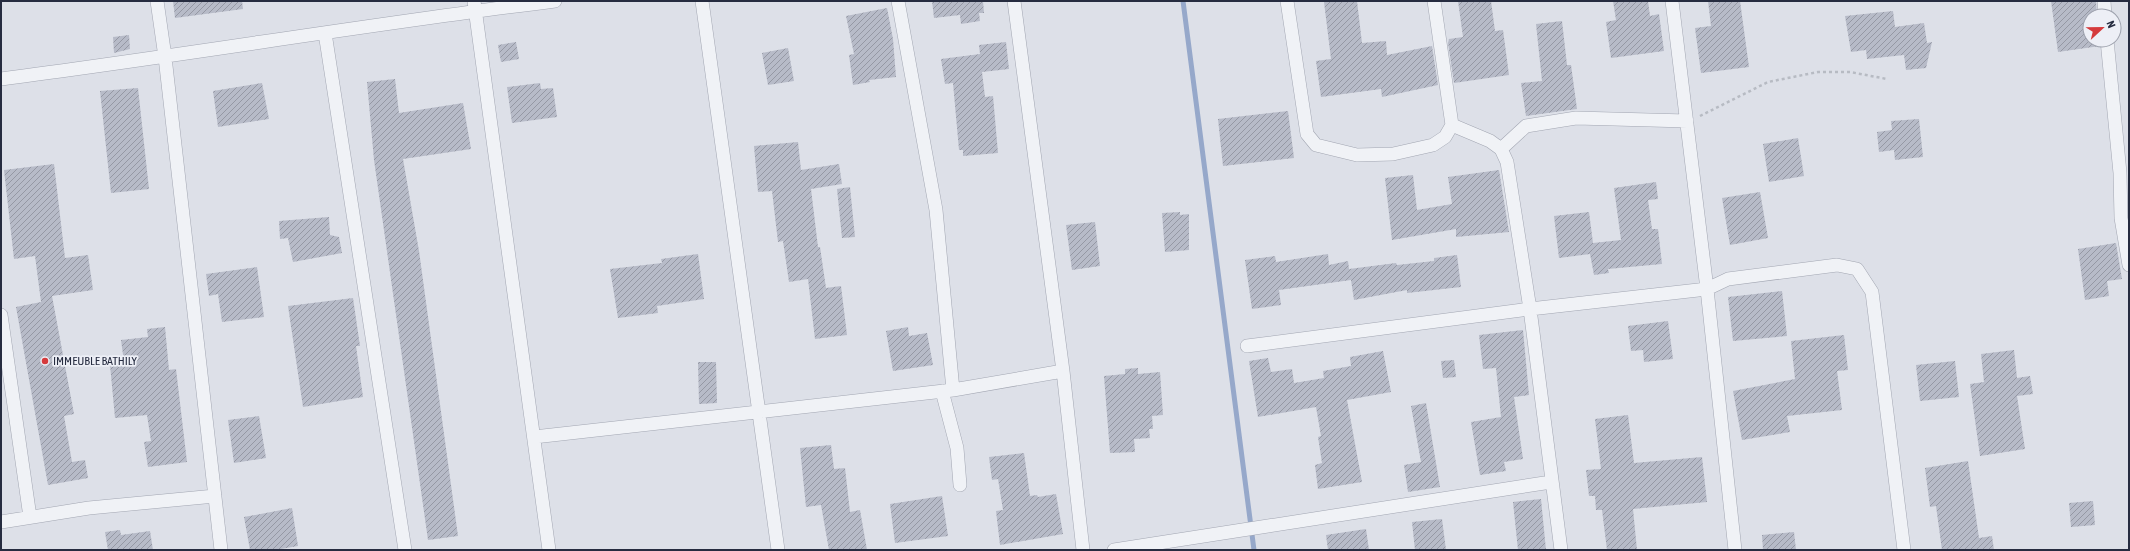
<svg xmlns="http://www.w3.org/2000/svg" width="2130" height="551" viewBox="0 0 2130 551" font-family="'Asap Condensed',sans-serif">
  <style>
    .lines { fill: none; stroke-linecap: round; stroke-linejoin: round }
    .stream { stroke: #96a8ca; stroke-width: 5 }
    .building { fill: url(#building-hatch) }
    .minor-casing { stroke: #a2a6b2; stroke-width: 14 }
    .path { stroke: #b7bbc3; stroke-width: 2.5; stroke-dasharray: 3 3; stroke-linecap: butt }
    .minor { stroke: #f0f2f6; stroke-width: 13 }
    .poi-dot { fill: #d53a3c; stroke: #edeff6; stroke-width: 1.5 }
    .labels { text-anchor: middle; stroke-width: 3.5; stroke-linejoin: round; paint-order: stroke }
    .poi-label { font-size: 12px; fill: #262c40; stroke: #edeff6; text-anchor: start }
  </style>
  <defs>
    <pattern id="building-hatch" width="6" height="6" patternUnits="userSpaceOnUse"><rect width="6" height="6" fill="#b7bbc8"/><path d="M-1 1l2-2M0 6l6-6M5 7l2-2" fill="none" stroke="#9598a4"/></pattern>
  </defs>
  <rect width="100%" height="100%" fill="#dde0e8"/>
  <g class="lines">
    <path class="stream" d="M1183,1L1254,550"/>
  </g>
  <path class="building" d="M173,1H242L243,9L175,18Z
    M932,1H983L984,13H979L980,21L961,24L960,15L934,18Z
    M1336,1H1357L1362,43L1386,41L1387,55L1432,46L1438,85L1382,97L1381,89L1321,97L1316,61L1331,59L1324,2Z
    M1458,1H1491L1495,31L1503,30L1509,75L1454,83L1448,43L1449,39L1463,37Z
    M1613,1H1648L1650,16L1659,14L1664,51L1611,58L1606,22L1616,20Z
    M1708,1H1740L1749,67L1701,73L1695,28L1711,26Z
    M2051,1H2096L2097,16H2090V40H2099L2100,46L2058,52Z
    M887,8L893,39L896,77L869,80L870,82L853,85L849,55L854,54L846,16Z
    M1893,11L1895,27L1924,23L1927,43L1932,42L1926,68L1906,70L1904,55L1867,59L1866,50L1851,52L1845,16Z
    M1562,21L1567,65H1571L1577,109L1526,116L1521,83L1542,81L1536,24Z
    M129,35L130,49L114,53L113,37Z
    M516,42L519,59L501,62L498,45Z
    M1006,42L1009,69L982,72L985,97L993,96L998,153L963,156V150H959L953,83L945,84L941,59L980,54L979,45Z
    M788,48L794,81L768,85L762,53Z
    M395,79L399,113L463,103L471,149L403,159L419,251L458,536L428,540L374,160L367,82Z
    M262,83L269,119L218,127L213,91Z
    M540,83L541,89L553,88L557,117L512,123L507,87Z
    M138,88L149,189L111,193L100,91Z
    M1288,111L1294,158L1223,166L1218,119Z
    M1919,119L1923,157L1895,160L1894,150L1879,152L1877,132L1892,130L1891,121Z
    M1798,138L1804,176L1769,182L1763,144Z
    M798,142L801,170L839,164L842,184L811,189L818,247H820L826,288L841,286L847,335L815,339L808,279L789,282L783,241L778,242L772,191L758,192L754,146Z
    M54,164L65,258L88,255L93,290L52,296L74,414L64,416L72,462L85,460L88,478L48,485L16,307L41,302L35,256L14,259L4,170Z
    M1499,170L1509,232L1456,237V229L1392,240L1385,178L1413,175L1417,210L1452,204L1448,177Z
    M1656,182L1658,199L1648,200L1652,229H1658L1662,264L1608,269L1609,273L1594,275L1590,254L1559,258L1554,216L1589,212L1593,243L1621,240L1614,188Z
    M850,187L855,237L842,238L837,189Z
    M1760,192L1768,238L1730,245L1722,198Z
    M1180,212V215L1189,214V250L1165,252L1162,213Z
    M329,217L330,235L339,237L342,253L293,262L288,238L280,239L279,221Z
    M1095,222L1100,266L1072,270L1066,225Z
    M2116,243L2122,279L2107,281L2109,296L2085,300L2078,249Z
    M698,254L704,299L657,306L658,313L618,318L610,269L662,263L661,259Z
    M1328,254L1329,265L1348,261L1349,269L1396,263L1397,265L1434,261V258L1457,255L1461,287L1407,293V290L1354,300L1351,280L1279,290L1281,305L1252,309L1245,260L1275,256L1276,262Z
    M257,267L264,317L222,322L218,294L209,296L206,274Z
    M1782,291L1787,336L1733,341L1728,297Z
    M353,298L360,346H356L363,397L303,407L288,306Z
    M1668,321L1673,359L1644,362L1643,350L1631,351L1628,326Z
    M165,327L169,370L176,369L187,462L148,467L144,442L151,441L147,415L115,418L110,365L124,362L121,340L148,337L147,329Z
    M908,327L909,336L927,333L933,365L893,371L886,331Z
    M1523,330L1529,395L1514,397L1523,459L1504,462L1506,471L1480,475L1471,422L1501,417L1496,368L1483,369L1479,335Z
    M1844,335L1848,370L1837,371L1842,410L1787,416L1790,432L1742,440L1733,391L1795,379L1791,341Z
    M2014,350L2017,378L2030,376L2033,394L2017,396L2025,449L1980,456L1970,384L1984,382L1981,354Z
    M1383,351L1391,392L1347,400L1362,482L1318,489L1315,465L1322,463L1318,437L1321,436L1316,407L1258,417L1249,361L1268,358L1271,372L1292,369L1294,383L1324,378L1323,371L1351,366L1350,357Z
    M1454,360L1456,377L1443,378L1441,361Z
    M1955,361L1959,397L1920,401L1916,365Z
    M698,362H716L717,403L699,404Z
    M1138,368V374L1160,372L1163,415L1152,416L1153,429H1149L1150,438L1134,439L1135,452L1110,453L1104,376L1125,374V369Z
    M1426,403L1440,487L1408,492L1404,465L1421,462L1411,406Z
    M1628,415L1634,463L1702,457L1707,502L1633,509L1637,550H1607L1602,510H1596L1595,496H1589L1586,470L1601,469L1595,419Z
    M259,416L266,458L234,463L228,420Z
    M831,445L834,469L845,468L850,512L860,510L867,550H829L821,505L806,507L800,448Z
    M1024,453L1030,496L1037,495L1038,497L1056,494L1063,534L1000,545L996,511L1003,510L998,479L992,480L989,457Z
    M1968,461L1979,538L1992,536L1994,550H1942L1936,506L1930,507L1925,468Z
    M942,496L948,536L895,543L890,504Z
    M1541,499L1546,550H1518L1513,502Z
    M2093,501L2095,525L2071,527L2069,503Z
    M292,508L298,546L275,550H250L244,517Z
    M1442,519L1446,550H1415L1412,522Z
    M1366,529L1369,550H1328L1326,535Z
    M120,530L121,535L150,531L153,550H108L105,532Z
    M1794,532L1796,550H1763L1762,535Z"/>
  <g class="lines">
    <g class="minor-casing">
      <path id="minor" d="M157,1L165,57L221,550
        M474,1L549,550
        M702,1L778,550
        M898,1L936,210L953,390
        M1014,1L1063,371L1083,550
        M1287,1L1307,134L1316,145L1357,155L1393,154L1433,145L1445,137L1452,125L1434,1
        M1672,1L1707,289L1735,550
        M2104,1L2105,16
        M325,33L405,550
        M2107,40L2120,173L2121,218L2129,265
        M1,79C186,55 370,24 555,1
        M1452,125L1490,141L1501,149L1507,162L1530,309L1561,550
        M1501,149L1526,126L1576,118L1687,121
        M1,315L30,517
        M1247,346L1530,309L1707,289L1728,279L1837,265L1857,269L1872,292L1904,550
        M942,391L957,448L960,485
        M534,437L953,390L1063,371
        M1,522L89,508L215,496
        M1114,550L1551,482"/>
    </g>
    <path class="path" d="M1700,116L1768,82L1818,72H1850L1887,79"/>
    <use href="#minor" class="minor"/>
  </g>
  <circle class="poi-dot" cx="45" cy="361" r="4"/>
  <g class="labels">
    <g class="poi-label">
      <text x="53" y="365">IMMEUBLE BATHILY</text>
    </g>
  </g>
  <rect width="2130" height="551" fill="none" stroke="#262c40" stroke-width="4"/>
  <g transform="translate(2102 28) rotate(68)"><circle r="19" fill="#edeff6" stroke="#9da1ad"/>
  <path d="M0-3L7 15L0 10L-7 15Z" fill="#d53a3c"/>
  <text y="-6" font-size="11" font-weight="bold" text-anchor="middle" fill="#262c40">N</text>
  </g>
</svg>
